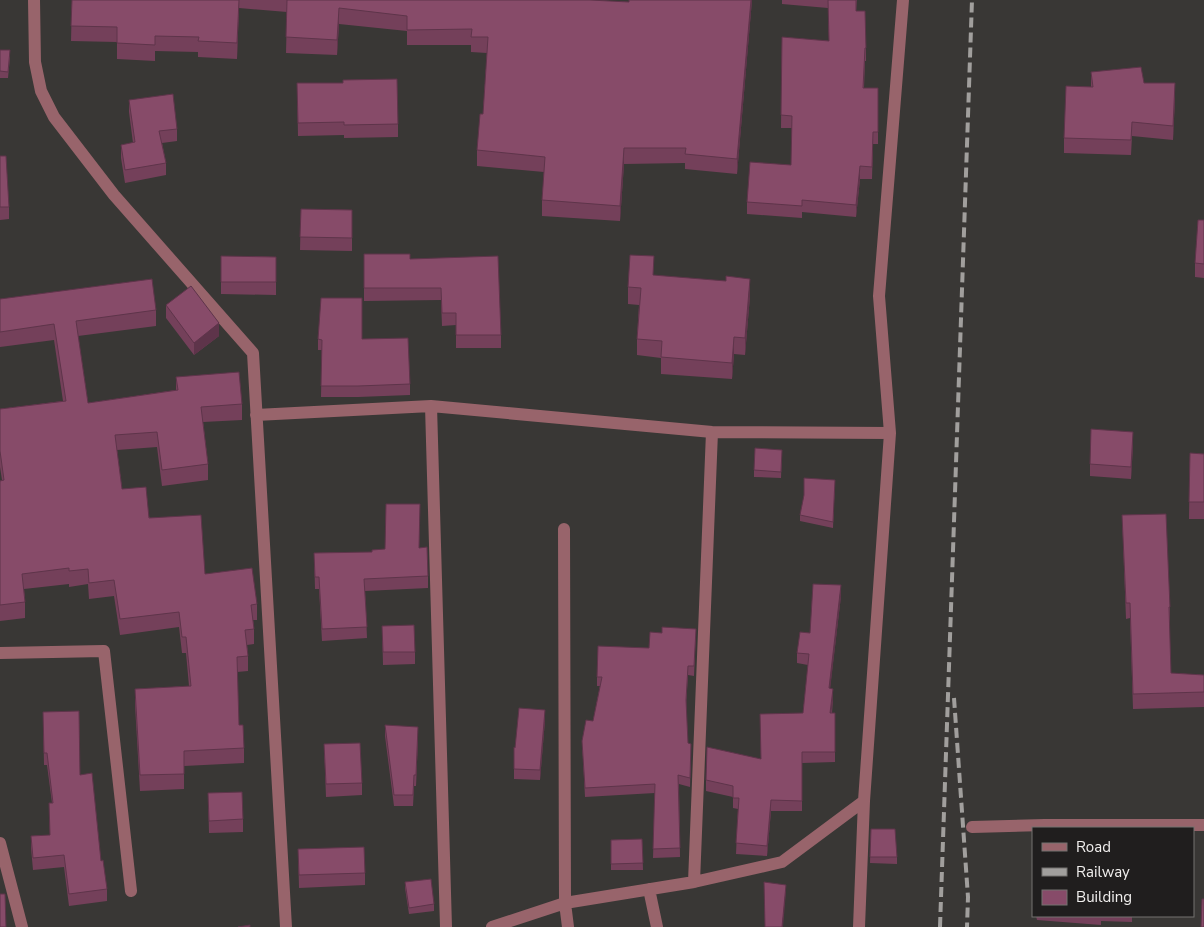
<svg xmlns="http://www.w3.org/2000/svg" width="1204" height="927" viewBox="0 0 1204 927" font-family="'Nunito Sans',sans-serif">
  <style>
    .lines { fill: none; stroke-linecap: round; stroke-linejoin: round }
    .street { stroke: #98646b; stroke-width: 12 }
    .rail { stroke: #a19f9d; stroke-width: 4; stroke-dasharray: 10 5; stroke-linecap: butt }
    .wall { fill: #74405a }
    .shaded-wall { fill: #5e344a }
    .building { fill: #874b69; stroke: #5e344a }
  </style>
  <rect width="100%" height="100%" fill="#393735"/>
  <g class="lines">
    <path class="street" d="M34,0L35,62L41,91L54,117L114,195L253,353L286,927
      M431,406L446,927
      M256,415L431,406L712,432L890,433
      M564,529L565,903L568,927
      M0,653L104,651L131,891
      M972,827L1045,825H1204
      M0,843L22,927
      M694,882L712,432
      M649,889L657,927
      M492,927L565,903L694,882L782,862L864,801
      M859,927L864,801L890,433L879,296L903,0"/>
    <path class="rail" d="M954,698L968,897L967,927
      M940,927L972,0"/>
  </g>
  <path class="wall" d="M72,0H590L629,2L752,0L737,174L685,169V163L624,164L620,221L542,216V200L544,172L477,166V150L483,114L487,53L471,52V45H407V31L339,24L337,55L286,53L287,12L239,8L237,59L198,57V52L155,51V61L117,59V42L71,41Z
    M782,0H857L856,11L866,48V61H865L864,88H878V144H873L872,179H860L856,217L802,212V218L747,214V202L791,165L792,128H781L782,37L829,41L828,8L782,4Z
    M0,50L10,57L8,78H0Z
    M1091,72L1144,83L1175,98L1173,140L1132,136L1131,155L1064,153V138L1091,87Z
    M297,83L398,124V137L344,138V135L298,136Z
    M129,100L177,129V141L162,143L166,163V175L125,183L121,158V145L133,143L129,112Z
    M0,156L9,207V219L0,220Z
    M301,209L352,210V251L300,250Z
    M1204,220V278L1195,277V263Z
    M364,254L410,259L501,335V348H456V325L442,326L441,300L364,301Z
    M221,256L276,257V295L221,294Z
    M654,275L750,296L745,355L734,354L732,379L661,374V358L637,355V339L639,305L628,304V287Z
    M0,299L156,310V326L78,336L88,403L176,390V377L242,404V420L203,422L208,464V480L162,486L157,447L117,450L122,489L205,574L257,604V620H253L254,629V644L247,645L248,656V671L237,672L239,725L244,748V763L184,766V789L140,791L135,705V689L189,686L186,653H182L179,627L120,635L114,596L89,599L88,584L69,587V584L24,589L25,602V618L0,621V481L2,480L0,467V409L63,401L54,340L0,347Z
    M166,305L219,336L194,355L166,318Z
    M318,339H362L410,384V395L358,397H321L322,350H318Z
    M1133,445L1131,479L1090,476V464Z
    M782,450L781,478L754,477V470Z
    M1190,453L1204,454V519H1189Z
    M835,480L833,528L800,521V515Z
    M1122,515L1170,607V622H1169L1171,673L1204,675V707L1133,709L1130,618L1126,619Z
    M419,548L428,576V588L365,591L367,638L322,641L319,589H315L314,553L372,552Z
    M841,596L830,688L833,699L832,713H835V762L802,763V811H771L767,856L736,854L738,809L733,808V797L706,791V780L761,759L803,713L808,665L797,663V653L810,633Z
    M382,626L415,652V664L383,665Z
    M696,629L694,676L688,675L686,705L688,743L691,753L690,787L679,784L680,857L653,858L655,793L585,797L582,741L593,721L600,686H597V677L649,648L662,633Z
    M43,712L80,775L107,889V901L69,906L64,867L33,870L31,848V836L50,835L49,803H52L47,765H44Z
    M545,720L540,780L514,779V747L515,748Z
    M385,725L418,738L416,786H414L413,806H394L385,736Z
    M324,744L362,783V795L326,797Z
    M208,793L243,819V832L209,833Z
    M871,829L897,857V864L870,863Z
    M642,839L643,870H611V840Z
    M298,849L365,873V885L299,888Z
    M405,882L434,904V911L409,914L405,888Z
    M1036,916H1132V922L1101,921V925L1037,920Z"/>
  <path class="shaded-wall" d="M239,0L237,59V43Z
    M751,0H752L737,174V159Z
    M339,8V24L337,55V40Z
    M1175,83V98L1173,140V126Z
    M624,148V164L620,221V206Z
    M860,166V179L856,217V205Z
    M750,279V296L745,355V338Z
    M219,323V336L194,355V343Z
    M734,337V354L732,379V363Z
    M1133,432V445L1131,479V467Z
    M841,585V596L829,699V688Z
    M833,689V699L830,723V713Z
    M545,710V720L540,780V770Z
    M418,727V738L416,786V775Z
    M771,800V811L767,856V846Z
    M786,885V892L783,927H782Z"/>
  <path class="building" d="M72,0H239L237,43L198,41L199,37L155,36V45L117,43V27L71,26Z
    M287,0H590L629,2V0H751L737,159L685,154L686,148H624L620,206L542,200L545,157L477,150L480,114H483L488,37H471L472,29L407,30V16L339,8L337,40L286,37Z
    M828,0H856V11H865L866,48H865L863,88H878V132H873L872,167L860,166L856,205L802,200V206L747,202L750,162L791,165L792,116L781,115L782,37L829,41Z
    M0,50H10L8,72L0,71Z
    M1141,67L1144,83H1175L1173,126L1132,122L1131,140L1064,138L1066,86L1093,87L1091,72Z
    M397,79L398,124L344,125V122L298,123L297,83H343V80Z
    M173,94L177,129L159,131L166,163L125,170L121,145L135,142L129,100Z
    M0,156H6L9,207H0Z
    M301,209L352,210V238L300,237Z
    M1198,220H1204V264L1195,263Z
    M364,254H410V259L498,256L501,335H456V313H442L441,288H364Z
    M630,255L654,256L653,275L726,281V276L750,279L745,338L734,337L732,363L661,357L662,341L637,339L641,288L628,287Z
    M221,256L276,257V282H221Z
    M152,279L156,310L76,321L88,403L178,390L176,377L239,372L242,404L201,407L208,464L162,470L157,432L115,435L122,489L146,487L149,518L201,515L205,574L252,568L257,604L251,605L254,629L245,630L248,656L237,657L239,725H243L244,748L184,751V774L140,775L135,689L191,686L186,637H182L179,612L120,619L114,580L89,583L88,569L69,571V568L22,574L25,602L0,605V481L4,480L0,451V409L66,401L54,324L0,332V299Z
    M191,286L219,323L194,343L166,305Z
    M321,298H362V339L408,338L410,384L358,386H321L322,340L318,339Z
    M1091,429L1133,432L1131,467L1090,464Z
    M755,448L782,450L781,472L754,470Z
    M1190,453L1204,454V502H1189Z
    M804,478L835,480L833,522L800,515L804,495Z
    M386,504H420L419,548L427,547L428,576L364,579L367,627L322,629L319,577H315L314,553L372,552V550L385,549Z
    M1166,514L1170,607H1169L1171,673L1204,675V692L1133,694L1130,603H1126L1122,515Z
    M813,584L841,585L829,688L833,689L830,713H835V752H802V801L771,800L767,846L736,843L739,798H733V786L706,780L707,747L761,759L760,714L803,713L809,654L797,653L800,632L810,633Z
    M414,625L415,652H383L382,626Z
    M662,627L696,629L694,666H688L686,700L688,743L691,744L690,778L678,775L680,848L653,849L655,784L585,788L582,741L586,720L593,721L602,677H597L598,646L649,648L650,632L662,633Z
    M519,708L545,710L540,770L514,769V747L515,748Z
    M79,711L80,775L92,773L101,861L103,860L107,889L69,894L64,855L33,858L31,836L50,835L49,803H53L47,753H44L43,712Z
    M385,725L418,727L416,775H414L413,795H394Z
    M360,743L362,783L326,784L324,744Z
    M242,792L243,819L209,821L208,793Z
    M871,829H895L897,857H870Z
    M642,839L643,863L611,864V840Z
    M364,847L365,873L299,875L298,849Z
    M431,879L434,904L409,908L405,882Z
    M764,882L786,885L782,927H765Z
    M0,894H5L6,927H0Z
    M1202,899H1204V927H1201Z
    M250,925V927H238Z"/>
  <rect x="1032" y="827" width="162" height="90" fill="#201e1e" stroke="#747271"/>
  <rect x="1042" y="843" width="25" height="8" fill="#98646b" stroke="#747271"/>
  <text x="1076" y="852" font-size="15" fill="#f1efee">Road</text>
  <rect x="1042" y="868" width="25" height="8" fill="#a19f9d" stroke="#747271"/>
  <text x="1076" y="877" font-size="15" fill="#f1efee">Railway</text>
  <rect x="1042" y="890" width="25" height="15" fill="#874b69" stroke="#747271"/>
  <text x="1076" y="902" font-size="15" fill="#f1efee">Building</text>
</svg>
